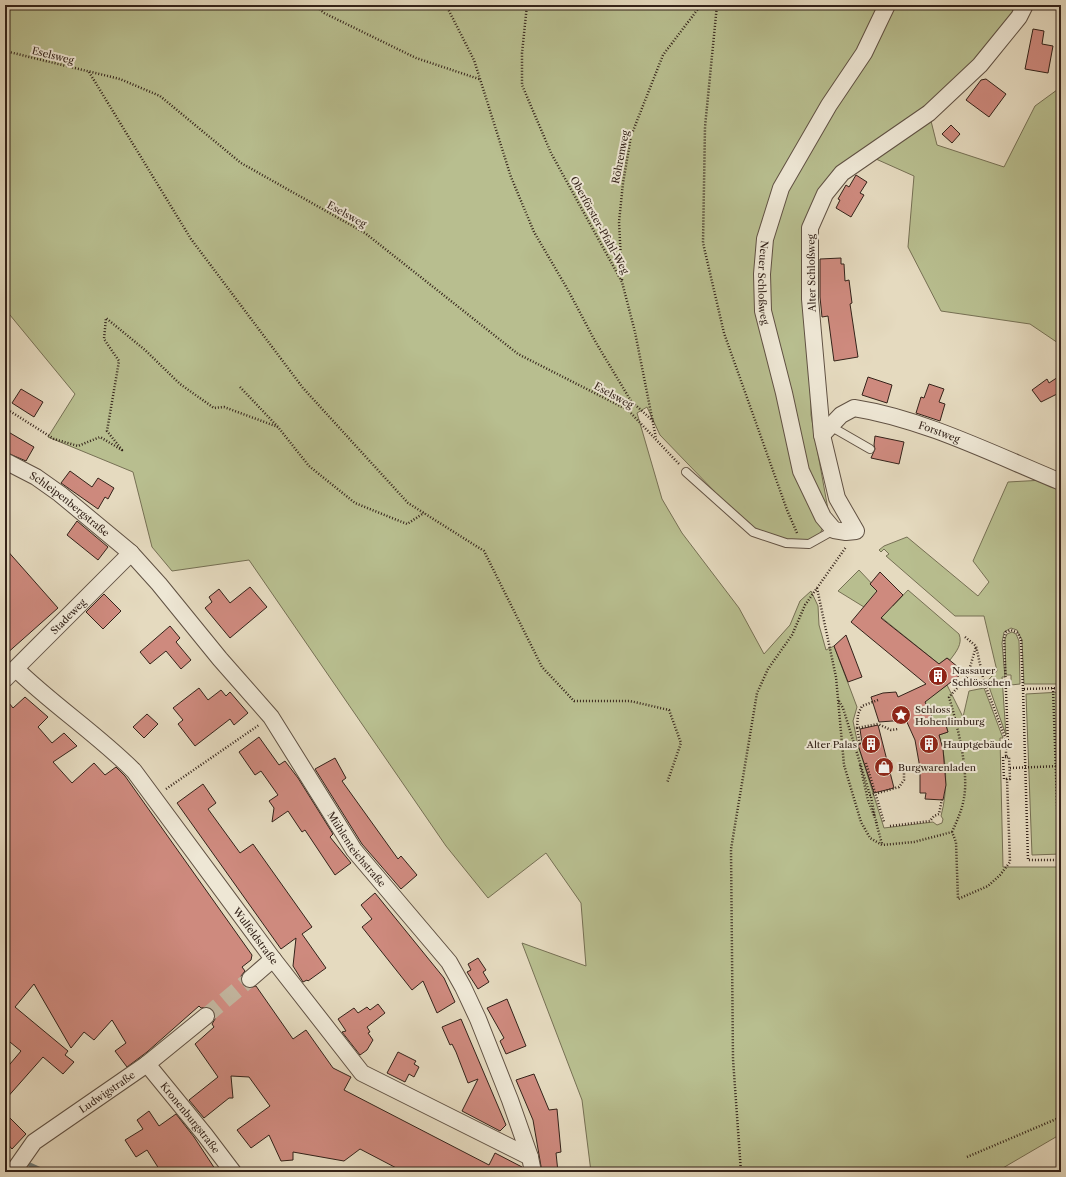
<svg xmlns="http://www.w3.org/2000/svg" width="1066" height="1177" viewBox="0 0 1066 1177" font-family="'Libre Caslon Text',serif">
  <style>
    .green { fill: #b8be8f; stroke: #767054 }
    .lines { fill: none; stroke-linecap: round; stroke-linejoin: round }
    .stream { stroke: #707d7a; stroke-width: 4.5 }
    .building { fill: #ce8a7e; stroke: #34231a }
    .street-tunnel { stroke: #c2b59e; stroke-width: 16; stroke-dasharray: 16 8; stroke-linecap: butt }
    .lane-casing { stroke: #605143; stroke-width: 10 }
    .street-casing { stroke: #605143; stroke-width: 18 }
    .path { stroke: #34231a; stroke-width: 2.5; stroke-dasharray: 1 2; stroke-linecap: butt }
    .lane { stroke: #eee7d5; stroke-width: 8 }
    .street { stroke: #eee7d5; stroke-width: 16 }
    .labels { text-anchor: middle; stroke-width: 4; stroke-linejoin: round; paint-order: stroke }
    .street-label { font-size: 10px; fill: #34231a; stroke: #eee7d5 }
    .poi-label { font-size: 10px; fill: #34231a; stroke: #eee7d5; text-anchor: start }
  </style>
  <rect width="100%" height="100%" fill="#e5dabf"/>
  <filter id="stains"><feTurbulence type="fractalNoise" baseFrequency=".005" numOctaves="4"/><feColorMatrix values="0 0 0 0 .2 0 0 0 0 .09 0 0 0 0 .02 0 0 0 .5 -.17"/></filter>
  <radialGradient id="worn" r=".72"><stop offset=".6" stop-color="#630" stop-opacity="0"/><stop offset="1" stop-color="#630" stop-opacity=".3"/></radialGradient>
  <path class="green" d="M5,5H1025L929,113L937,145L1004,167L1035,106L1061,87V345L1030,324L941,311L908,247L914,176L867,155L842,173L810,228L811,415L829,515L817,540L795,543L767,535L743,521L660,435L647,407L637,413L662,499L682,533L739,608L764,654L790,625L800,601L811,591L818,606L819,625L826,650L834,646L857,707L853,721L858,745L884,828L933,822L937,825L942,823L943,819L941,816C948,790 947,761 939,735L948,732L944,719L935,723L924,701L947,685L963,717L969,691L984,688L1003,738H1000L1003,867H1061V1134L996,1172H591L582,1100L522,943L586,966L581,903L546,853L488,898L446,846L249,560L172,571L152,547L133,472L48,437L75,394L5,309Z
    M1044,480L1061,482V684H1024L1022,640L1017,630L1011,628L1004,632L1002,643L1005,677H1002L1006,735L987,681L997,671L984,616H955L886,556L889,554L884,549L881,552L879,550L884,546L907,537L978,596L989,582L973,561L1008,482Z
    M859,570L893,606L908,590L959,634C963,644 956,652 950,660L947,658L939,664L866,605L864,607L838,591Z
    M1012,632L1016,634L1019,641L1020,684L1011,685V675H1006L1005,639L1007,634Z
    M1061,692V854L1032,855L1026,694Z"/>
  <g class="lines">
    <path class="stream" d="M26,1163L46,1172"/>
  </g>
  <path class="building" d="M1033,29L1044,31L1042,44L1053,46L1048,73L1025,69Z
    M986,79L1006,94L989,117L966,100L981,80Z
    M951,125L960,134L952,143L942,134Z
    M856,175L867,182L860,193L864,195L851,217L836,208L840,200L838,199L846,185L849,187Z
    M841,258V264H844L845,281L849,280L852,303L850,304L858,357L834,361L828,316L822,317L820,297V259Z
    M1061,375V392L1041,402L1032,390L1047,379L1049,383Z
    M868,377L892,385L887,403L862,395Z
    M929,384L944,389L939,402L945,404L940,421L916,413L921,397L924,398Z
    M21,389L43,402L34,417L12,403Z
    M5,430L34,447L26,461L5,452Z
    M875,436L904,442L899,464L871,458L875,449L874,445Z
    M70,471L92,487L98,478L114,488L108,499L105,497L98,509L61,483Z
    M77,521L108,547L98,560L67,535Z
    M5,548L58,608L5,655Z
    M880,572L903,595L881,618L939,664L947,658L964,672L925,702L935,723L944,719L948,732L939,735L943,749L946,785L943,800L925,799L926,793H920V768L915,740L906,720L879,722L871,697L883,693L896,692L898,697L926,684L851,622L877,591L870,584Z
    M250,587L267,607L230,638L205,608L212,602L209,597L219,589L230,603Z
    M104,594L121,611L103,629L86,612Z
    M170,626L180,638L176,642L191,660L181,669L166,651L150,664L140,652Z
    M846,635L862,677L848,682L834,646Z
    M199,688L208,700L221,690L226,696L230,692L248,713L234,725L230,719L195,746L178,724L183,720L173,708Z
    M25,697L48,717L38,727L52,743L64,733L77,746L53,762L72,783L94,763L105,775L116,767L125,776L252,955L251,960L242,967L245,971L241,976L243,985L247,988L256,986L293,1039L306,1030L333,1068L351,1077L344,1090L489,1165L495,1153L522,1167L523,1172H404L360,1149L344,1161L293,1152V1160L281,1161L269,1135L251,1148L237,1130L270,1106L249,1077L231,1076L233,1098H229L204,1118L189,1100L218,1077L195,1044L214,1027L212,1024L215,1019V1014L209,1007L201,1008L199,1006L147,1052L127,1067L115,1051L126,1043L112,1020L94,1040L84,1032L71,1048L34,984L15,1007L68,1051L65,1055L74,1062L63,1074L43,1057L5,1100V1070L21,1051L5,1038V698L13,708Z
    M147,714L158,724L144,738L133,727Z
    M878,725L894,788L874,793L858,745L862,743L860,729Z
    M259,737L279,765L285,761L298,778L333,834L330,837L351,863L335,875L305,830L302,832L288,811L272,822L274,808L269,801L278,795L261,771L255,775L239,752Z
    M335,758L346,778L342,781L398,859L401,856L417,875L401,889L362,844L315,769Z
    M203,784L216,803L208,809L240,853L253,844L312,927L302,934L326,968L308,981L307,980L303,982L293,966L296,938L281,949L177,803Z
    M375,893L444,978L455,1002L437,1013L423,981L412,990L362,927L372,919L361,905Z
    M478,958L486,970L483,972L489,982L478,989L467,972L471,970L468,964Z
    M507,999L526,1046L506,1054L500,1041L504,1038L487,1008Z
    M378,1004L385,1013L367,1027L370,1032L368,1033L373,1040L367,1050L360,1055L342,1032L346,1031L338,1019L354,1008L358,1013L367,1007L370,1010Z
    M461,1019L506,1125L500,1131L462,1111L478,1079L468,1083L456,1052L452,1044L450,1045L442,1027Z
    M398,1052L416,1061L414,1064L419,1067L414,1077L409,1074L405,1082L387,1073Z
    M534,1074L549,1110L557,1109L561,1152L556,1153L558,1172H542L533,1120L516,1080Z
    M149,1111L159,1126L176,1114L194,1137L217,1172H161L147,1150L136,1157L125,1140L143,1129L137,1120Z
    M5,1113L26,1134L12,1149L5,1141Z"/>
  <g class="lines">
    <path class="street-tunnel" d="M206,1016L250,979"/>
    <g class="lane-casing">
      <path id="lane" d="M830,426L870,449
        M686,472L753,532L786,543L809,544L834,530"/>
    </g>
    <g class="street-casing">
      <g id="street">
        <path id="s1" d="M887,5L864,53L829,105L781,188L765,239L762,274L763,311L784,393L801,471L823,517L834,530L846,532L856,531L837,498L822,435L810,299V228L825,194L842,173L929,113L980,65L1019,17L1025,5"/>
        <path id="s2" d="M822,435L841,415L854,408C924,419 995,455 1061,482"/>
        <path id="s3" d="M5,461L36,477L60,494L131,553L159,584L220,659L271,717L354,850L449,962L463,987L478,1019L510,1100L530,1157L533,1172"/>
        <path id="s4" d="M16,669C53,705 97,734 134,771L273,959L362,1073L530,1157"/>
        <path id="s5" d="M5,679L131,553"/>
        <path d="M250,979L273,959"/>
        <path id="s6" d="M147,1064L205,1135L233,1172"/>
        <path id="s7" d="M13,1172L34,1142L147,1064L206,1016"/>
      </g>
    </g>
    <path class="path" d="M315,5L324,13L416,58L479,79
      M446,5L474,60L511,177L534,232L568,290L595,341L631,401L653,421
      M527,5L522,53V85L551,153L622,282L635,332L656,438
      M717,5L705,127L703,243L724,333L787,510L797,533
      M5,51L120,79L160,96L241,163L365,233L518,354L628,410L679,464
      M89,72L191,239L303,388L408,503L484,551L542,667L574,701H630L669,710L681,743L667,783
      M622,280L619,222L623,183L631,136L663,55L701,5
      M240,387L278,427L309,466L355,503L407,524L424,513
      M5,408L54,439L78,446L100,437L122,450L107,431L119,361L104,339L106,318L145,350L180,384L214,408L224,407L278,427
      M817,588L836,677L844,765L861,822L870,838L882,845L914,842L952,832L956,842L958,899L988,886L1000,875L1010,862L1007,779H1010L1009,757H1006V744
      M965,637L976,646L984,682L1005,737L1006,744H1008L1004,639L1006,632L1011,630L1018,633L1021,640L1023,689
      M1053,688L1059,860
      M1061,688L1023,689L1028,860H1061
      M878,700L862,706L858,714L857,728L878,724L891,730L898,729
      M839,701L843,708L870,795L874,794
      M857,728L860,744
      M1006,757H1003L1004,779H1007
      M866,763L884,822
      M860,765L868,800L877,823
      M1010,768L1061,766
      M166,789L259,725
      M878,793L899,787L904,780V770
      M871,797L875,817
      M876,822L882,844
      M890,826L930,821L934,816L939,814L942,799
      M952,832C957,821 962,810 964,798C969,770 957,724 949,697L967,677L976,647
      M967,1157L1061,1117
      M741,1172L733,1059L731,849L757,693L768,669L792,635L805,605L846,547"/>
    <use href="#lane" class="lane"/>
    <use href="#street" class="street"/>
  </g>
  <defs>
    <g id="building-disc" transform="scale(1)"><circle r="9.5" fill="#8f2418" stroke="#eee7d5"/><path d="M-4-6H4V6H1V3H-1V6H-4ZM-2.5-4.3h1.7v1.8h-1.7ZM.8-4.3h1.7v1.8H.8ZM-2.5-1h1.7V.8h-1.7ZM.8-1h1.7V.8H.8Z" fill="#fff"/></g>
    <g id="sight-disc" transform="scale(1)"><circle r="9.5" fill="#8f2418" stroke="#eee7d5"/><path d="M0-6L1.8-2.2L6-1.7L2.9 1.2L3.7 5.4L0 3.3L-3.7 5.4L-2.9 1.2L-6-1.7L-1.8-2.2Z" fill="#fff"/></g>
    <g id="shop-disc" transform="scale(1)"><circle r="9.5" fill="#8f2418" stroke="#eee7d5"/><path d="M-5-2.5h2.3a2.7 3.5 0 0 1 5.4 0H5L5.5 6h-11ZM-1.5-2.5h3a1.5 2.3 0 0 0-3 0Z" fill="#fff"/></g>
  </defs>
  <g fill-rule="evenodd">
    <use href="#building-disc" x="938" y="676"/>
    <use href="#sight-disc" x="901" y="715"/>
    <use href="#building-disc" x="871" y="744"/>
    <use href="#building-disc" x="929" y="744"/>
    <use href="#shop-disc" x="884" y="767"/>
  </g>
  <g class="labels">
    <g class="street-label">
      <text transform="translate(53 55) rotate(14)" y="4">Eselsweg</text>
      <text transform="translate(620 157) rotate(-79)" y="4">Röhrenweg</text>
      <text transform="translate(347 214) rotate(29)" y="4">Eselsweg</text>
      <text transform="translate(600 225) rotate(61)" y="4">Oberförster-Pfahl-Weg</text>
      <text transform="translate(811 273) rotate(-91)" y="4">Alter Schloßweg</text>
      <text dy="4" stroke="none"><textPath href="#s1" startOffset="309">Neuer Schloßweg</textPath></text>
      <text transform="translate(614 395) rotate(29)" y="4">Eselsweg</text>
      <text dy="4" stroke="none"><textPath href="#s2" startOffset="131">Forstweg</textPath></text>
      <text dy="4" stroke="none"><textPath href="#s3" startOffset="78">Schleipenbergstraße</textPath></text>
      <text dy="4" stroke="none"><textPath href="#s5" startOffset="89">Stadeweg</textPath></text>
      <text dy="4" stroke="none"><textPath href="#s3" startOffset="530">Mühlenteichstraße</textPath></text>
      <text dy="4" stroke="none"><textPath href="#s4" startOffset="361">Wulfeldstraße</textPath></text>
      <text dy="4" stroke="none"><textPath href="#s7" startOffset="125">Ludwigstraße</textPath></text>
      <text dy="4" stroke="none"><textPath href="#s6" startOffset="69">Kronenburgstraße</textPath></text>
    </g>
    <g class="poi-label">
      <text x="952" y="674">Nassauer<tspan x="952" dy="12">Schlösschen</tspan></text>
      <text x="915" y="713">Schloss<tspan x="915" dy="12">Hohenlimburg</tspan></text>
      <text x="857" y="748" text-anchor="end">Alter Palas</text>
      <text x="943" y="748">Hauptgebäude</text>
      <text x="898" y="771">Burgwarenladen</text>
    </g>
  </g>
  <rect width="1066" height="1177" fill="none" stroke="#e5dabf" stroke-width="20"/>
  <rect x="6" y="6" width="1054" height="1165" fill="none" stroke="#34231a" stroke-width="2"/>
  <rect x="10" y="10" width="1046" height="1157" fill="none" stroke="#34231a"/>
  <rect width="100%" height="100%" filter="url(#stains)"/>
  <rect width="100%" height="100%" fill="url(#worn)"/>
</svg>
